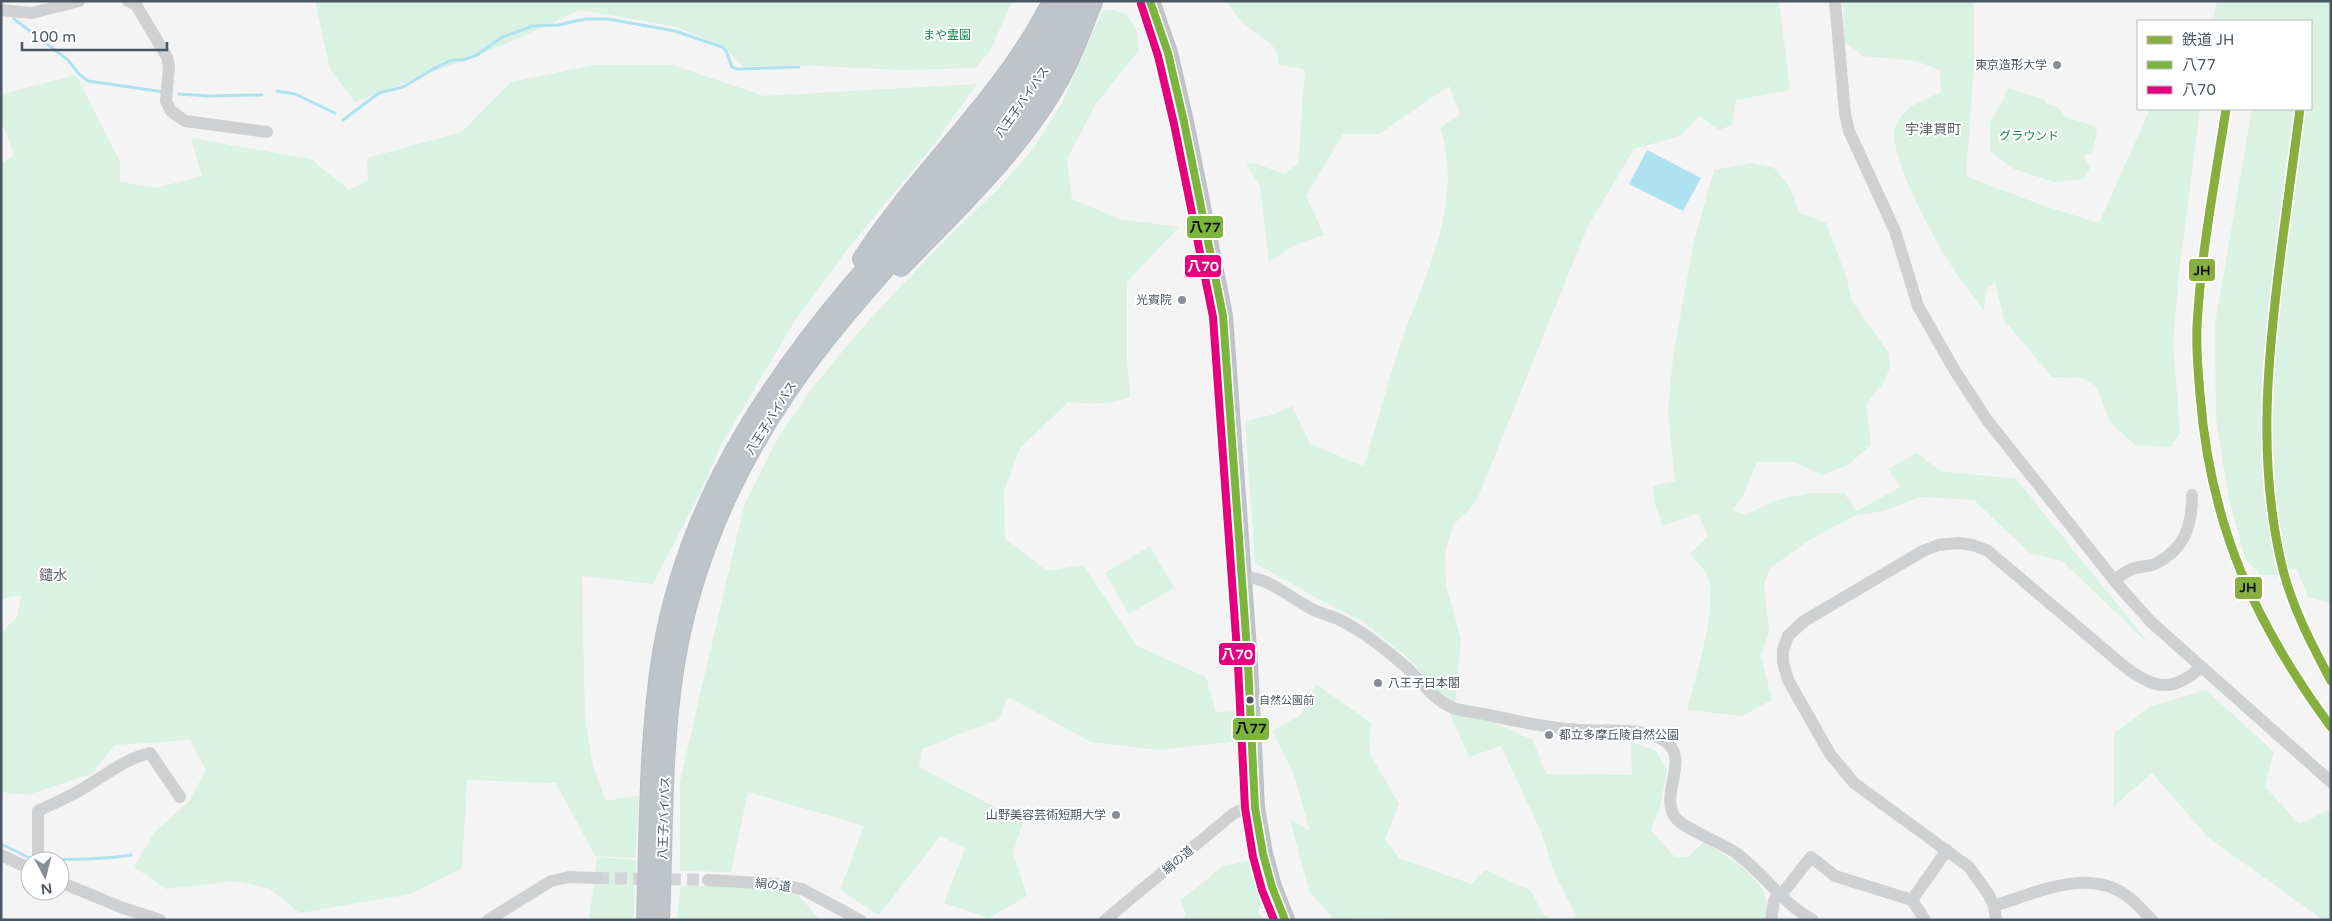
<svg xmlns="http://www.w3.org/2000/svg" width="2332" height="921" viewBox="0 0 2332 921" font-family="'Varela Round','Noto Sans JP',sans-serif">
  <style>
    .green { fill: #d9f2e3 }
    .water { fill: #aee2f0 }
    .lines { fill: none; stroke-linecap: round; stroke-linejoin: round }
    .stream { stroke: #aee2f0; stroke-width: 3 }
    .minor-tunnel { stroke: #d2d4d7; stroke-width: 12; stroke-dasharray: 12 6; stroke-linecap: butt }
    .highway-casing { stroke: #b9bec3; stroke-width: 20 }
    .minor { stroke: #ced0d2; stroke-width: 12 }
    .highway { stroke: #bec4c9; stroke-width: 18 }
    .bus-1-casing { stroke: #fff; stroke-width: 11 }
    .bus-2-casing { stroke: #fff; stroke-width: 11 }
    .bus-1 { stroke: #7cb53b; stroke-width: 8 }
    .bus-2 { stroke: #e5007d; stroke-width: 8 }
    .rail-1-casing { stroke: #fff; stroke-width: 12 }
    .rail-1 { stroke: #86af3e; stroke-width: 9 }
    .poi-dot { fill: #868d94; stroke: #fff; stroke-width: 2 }
    .bus-dot { fill: #4a5661; stroke: #fff; stroke-width: 2 }
    .labels { text-anchor: middle; stroke-width: 4; stroke-linejoin: round; paint-order: stroke }
    .bus-label { font-size: 11px; fill: #4a5661; stroke: #fff; text-anchor: start }
    .park-label { font-size: 12px; fill: #17864f; stroke: #fff }
    .poi-label { font-size: 12px; fill: #4a5661; stroke: #fff; text-anchor: end }
    .street-label { font-size: 12px; fill: #4a5661; stroke: #fff }
    .neighbourhood-label { font-size: 14px; fill: #5f6368; stroke: #fff }
    .line-badge { stroke: #fff; stroke-width: 2 }
    .badge-label { font-size: 14px; text-anchor: middle; font-weight: bold; fill: #fff }
    .pale-badge-label { font-size: 14px; text-anchor: middle; font-weight: bold; fill: #111 }
  </style>
  <rect width="100%" height="100%" fill="#f4f4f4"/>
  <path class="green" d="M315,1H1012L990,51L975,68L902,70L799,65L743,67L722,45L673,26L580,10L515,40L355,102L330,69Z
    M1226,1H1779L1790,90L1736,100L1732,125L1719,130L1700,116L1680,136L1634,149L1588,226L1478,497L1470,509L1453,525L1445,553L1446,585L1461,639L1455,704L1431,686L1413,662L1362,621L1320,600L1255,563L1245,421L1275,414L1292,406L1310,444L1364,466C1376,426 1387,385 1400,345C1424,277 1465,202 1440,128L1460,114L1449,86L1379,134H1343L1306,196L1324,235L1295,245L1269,262L1260,186L1246,164L1255,163L1284,174L1298,164L1305,72L1303,69L1279,65C1277,38 1259,39 1243,23C1237,17 1232,8 1226,1Z
    M1843,1H1974V66L1966,176L2041,205L2099,223L2150,109H2200L2179,273L2173,343L2180,433L2171,447L2135,445L2110,422L2096,386L2082,378L2052,377L2004,320L1995,283L1986,290L1984,310C1972,294 1959,278 1948,261C1934,238 1884,149 1896,125C1906,105 1921,101 1941,92L1940,70L1916,61L1863,56L1844,41Z
    M2217,1H2331V603L2308,597L2296,568L2276,575H2261L2245,559L2229,499L2216,418L2215,324L2252,109H2311V21H2207L2214,16Z
    M1103,10H1114L1126,14L1136,28L1139,50L1095,105L1067,159L1072,199L1119,219L1179,227L1127,282V362L1130,397C1108,405 1091,404 1068,402L1020,448L1004,491L1005,538L1047,571L1083,565L1137,646L1206,677L1216,712L1238,711L1239,739L1230,742L1158,750L1091,742L1008,697L999,719L922,749L919,767L1023,822L1013,853L1027,896L989,918L944,903L965,848L940,836L879,915L840,890L864,826L748,792L731,872L680,871V781L744,506L779,436L813,387L869,320L947,238L996,191L1032,150L1062,103Z
    M594,65H673L764,96L977,84L936,142L846,251L794,322L720,447L701,491L653,584L582,576L585,718L593,766L606,801L639,795L635,858L595,856L556,783L467,780L462,868L410,894L300,913L268,888L235,881L166,889L134,867L154,833L189,801L206,770L190,740L115,745L91,774L27,795L1,792V633L17,617L21,595L1,599V164L14,155L1,120V94L76,75L120,162V182L156,188L202,176L191,138L311,159L349,190L368,180L367,158L462,132L511,82Z
    M2007,88L2045,100L2047,104L2059,108L2065,117L2095,126L2097,134L2092,152L2084,156L2090,168L2083,179L2054,182L2014,169L1991,153L1990,121L2003,101Z
    M1751,163L1774,168L1789,186L1800,213L1826,223L1846,276L1852,301L1888,352L1890,367L1884,382L1866,404L1871,445L1848,465L1821,475L1795,462H1757L1744,494L1733,510L1745,515L1777,500L1811,493H1844L1857,511L1900,487L1888,469L1917,453L1940,471L2016,479L2151,646L2062,561L2030,553L1974,500L1920,497L1886,510L1854,516L1811,539L1770,568L1764,584L1769,632L1761,656L1772,700L1742,716L1687,710C1695,678 1720,603 1707,575C1703,567 1695,560 1690,554L1708,536L1698,513L1663,526L1654,502L1653,486L1675,481L1668,411L1673,357L1693,245L1714,170Z
    M1150,546L1174,588L1129,614L1105,573Z
    M1316,684L1371,723L1369,752L1399,804L1385,839L1399,858L1471,884L1485,870L1530,890L1544,915L1552,920H1389C1378,915 1349,920 1334,920L1309,891L1290,819L1310,831L1294,775L1272,731L1302,714Z
    M2206,690L2274,752L2265,787L2299,824L2328,810L2331,812V920H2323L2209,838L2152,773L2114,806V733L2151,706Z
    M1449,712L1495,723L1533,740L1546,774L1632,775L1631,742L1655,750L1667,770L1660,807L1651,830L1675,857H1688L1704,842C1727,857 1780,884 1764,920H1571L1576,916L1553,870L1542,834L1501,746L1469,757Z
    M597,857L636,860L633,920H589Z
    M1252,860L1263,899L1258,911L1263,920H1183L1186,915L1181,900L1223,866Z
    M681,886H750L797,894L820,920H677Z"/>
  <path class="water" d="M1647,150L1701,178L1683,211L1629,184Z"/>
  <g class="lines">
    <path class="stream" d="M14,19L68,60L79,74L88,81L164,92
      M277,91L295,94L335,113
      M179,94L208,96L262,95
      M343,120L379,93L403,87L435,68L452,60H463L477,55L502,37L533,26L558,25L585,19H608L675,31L722,47L726,51L732,67L737,69L799,67
      M1,844L36,861
      M42,860C72,859 101,860 131,855"/>
    <path class="minor-tunnel" d="M597,878L708,880"/>
    <g class="highway-casing">
      <path id="highway" d="M1150,1L1168,53L1184,122L1223,316L1248,664L1255,808L1263,854L1272,887L1285,920
        M862,259C919,171 1005,96 1052,1
        M901,267C954,212 1021,149 1058,82C1073,57 1082,29 1093,2
        M646,920C649,831 648,741 662,653C686,510 760,394 852,285C883,249 914,213 944,178C991,123 1037,68 1066,1
        M660,920C664,831 661,740 677,653C698,537 753,430 826,339C913,229 1025,131 1081,1"/>
    </g>
    <path class="minor" d="M128,1L136,5L167,57L169,66L166,101L171,111L185,121L267,132
      M1835,1L1845,114L1849,131L1895,231L1918,306L1955,371L1987,420L2118,585L2151,622L2331,782
      M1,10L32,13L79,1
      M1242,577C1267,576 1289,597 1310,608C1319,613 1329,615 1338,619C1363,631 1385,649 1406,667C1420,680 1433,699 1451,707C1460,711 1474,712 1484,714C1516,721 1548,728 1581,730C1607,732 1644,726 1666,742C1690,759 1659,795 1675,817C1682,828 1720,842 1733,851C1763,871 1781,903 1813,920
      M2115,580C2120,576 2126,571 2132,569C2139,566 2148,567 2155,564C2185,549 2192,526 2192,495
      M1,855L30,869
      M38,861V811C54,803 72,796 87,786C107,774 127,758 150,753L180,797
      M708,880L776,884L802,889L860,920
      M60,882L123,908L160,920
      M1912,900L1947,850
      M1994,906C2035,893 2088,867 2127,896C2136,902 2144,912 2152,920
      M488,920L551,881L569,877L597,878
      M1105,920L1233,814L1241,810L1255,808
      M1771,920L1774,901L1778,894L1785,890L1811,857L1835,876L1912,900L1925,920
      M1996,920L1994,906L1989,895L1969,867L1854,783L1830,754L1788,680L1783,662V650L1788,636L1804,621L1923,551L1938,545L1958,543L1973,545L1988,551L2125,667C2154,689 2173,693 2201,667"/>
    <use href="#highway" class="highway"/>
    <g class="bus-1-casing">
      <path id="bus-1" d="M1150,1L1168,53L1184,122L1223,316L1248,664L1255,808L1263,854L1272,887L1285,920"/>
    </g>
    <g class="bus-2-casing">
      <path id="bus-2" d="M1141,4L1158,56L1174,124L1213,317L1238,665L1245,808L1253,857L1262,890L1274,920"/>
    </g>
    <use href="#bus-1" class="bus-1"/>
    <use href="#bus-2" class="bus-2"/>
    <g class="rail-1-casing">
      <path id="rail-1" d="M2226,109C2215,181 2201,253 2197,326C2196,349 2198,372 2200,394C2210,525 2254,622 2331,727
        M2300,109C2294,154 2288,199 2282,244C2268,352 2256,462 2283,570C2293,609 2312,645 2331,681"/>
    </g>
    <use href="#rail-1" class="rail-1"/>
  </g>
  <g class="poi-dot">
    <circle cx="2057" cy="65" r="5"/>
    <circle cx="1182" cy="300" r="5"/>
    <circle cx="1378" cy="683" r="5"/>
    <circle cx="1549" cy="735" r="5"/>
    <circle cx="1116" cy="815" r="5"/>
  </g>
  <circle class="bus-dot" cx="1250" cy="700" r="4.5"/>
  <g class="labels">
    <g class="bus-label">
      <text x="1259" y="704">自然公園前</text>
    </g>
    <g class="park-label">
      <text x="947" y="39">まや霊園</text>
      <text x="2029" y="140">グラウンド</text>
    </g>
    <g class="poi-label">
      <text x="2047" y="69">東京造形大学</text>
      <text x="1172" y="304">光賓院</text>
      <text x="1388" y="687" text-anchor="start">八王子日本閣</text>
      <text x="1559" y="739" text-anchor="start">都立多摩丘陵自然公園</text>
      <text x="1106" y="819">山野美容芸術短期大学</text>
    </g>
    <g class="street-label">
      <text transform="translate(1022 102) rotate(-55)" y="4">八王子バイパス</text>
      <text transform="translate(771 418) rotate(-58)" y="4">八王子バイパス</text>
      <text transform="translate(664 818) rotate(-88)" y="4">八王子バイパス</text>
      <text transform="translate(1178 860) rotate(-40)" y="4">絹の道</text>
      <text transform="translate(773 885) rotate(7)" y="4">絹の道</text>
    </g>
    <g class="neighbourhood-label">
      <text x="1933" y="134">宇津貫町</text>
      <text x="53" y="580">鑓水</text>
    </g>
  </g>
  <g class="line-badge">
    <rect x="1186" y="215" width="38" height="24" rx="5" fill="#7cb53b"/>
    <rect x="1184" y="254" width="38" height="24" rx="5" fill="#e5007d"/>
    <rect x="2188" y="258" width="28" height="24" rx="5" fill="#86af3e"/>
    <rect x="2234" y="576" width="29" height="24" rx="5" fill="#86af3e"/>
    <rect x="1218" y="642" width="38" height="24" rx="5" fill="#e5007d"/>
    <rect x="1232" y="717" width="38" height="24" rx="5" fill="#7cb53b"/>
  </g>
  <g class="badge-label">
    <text x="1203" y="271">八70</text>
    <text x="1237" y="659">八70</text>
  </g>
  <g class="pale-badge-label">
    <text x="1205" y="232">八77</text>
    <text x="2202" y="275">JH</text>
    <text x="2248" y="592">JH</text>
    <text x="1251" y="733">八77</text>
  </g>
  <rect width="2332" height="921" fill="none" stroke="#4a5661" stroke-width="5"/>
  <rect x="2137" y="20" width="175" height="90" fill="#ffffff" stroke="#b7bbc0"/>
  <rect x="2147" y="36" width="25" height="8" fill="#86af3e" stroke="#b7bbc0"/>
  <text x="2182" y="45" font-size="15" fill="#4a5661">鉄道 JH</text>
  <rect x="2147" y="61" width="25" height="8" fill="#7cb53b" stroke="#b7bbc0"/>
  <text x="2182" y="70" font-size="15" fill="#4a5661">八77</text>
  <rect x="2147" y="86" width="25" height="8" fill="#e5007d" stroke="#b7bbc0"/>
  <text x="2182" y="95" font-size="15" fill="#4a5661">八70</text>
  <g transform="translate(45 876) rotate(173)"><circle r="24" fill="#ffffff" stroke="#b7bbc0"/>
  <path d="M0-4L9 19L0 12L-9 19Z" fill="#868d94"/>
  <text y="-8" font-size="14" font-weight="bold" text-anchor="middle" fill="#4a5661">N</text>
  </g>
  <path d="M22 42v8h145v-8" fill="none" stroke="#4a5661" stroke-width="2.5"/>
  <text x="30" y="42" font-size="15" fill="#4a5661" stroke="#ffffff" stroke-width="4" paint-order="stroke">100 m</text>
</svg>
